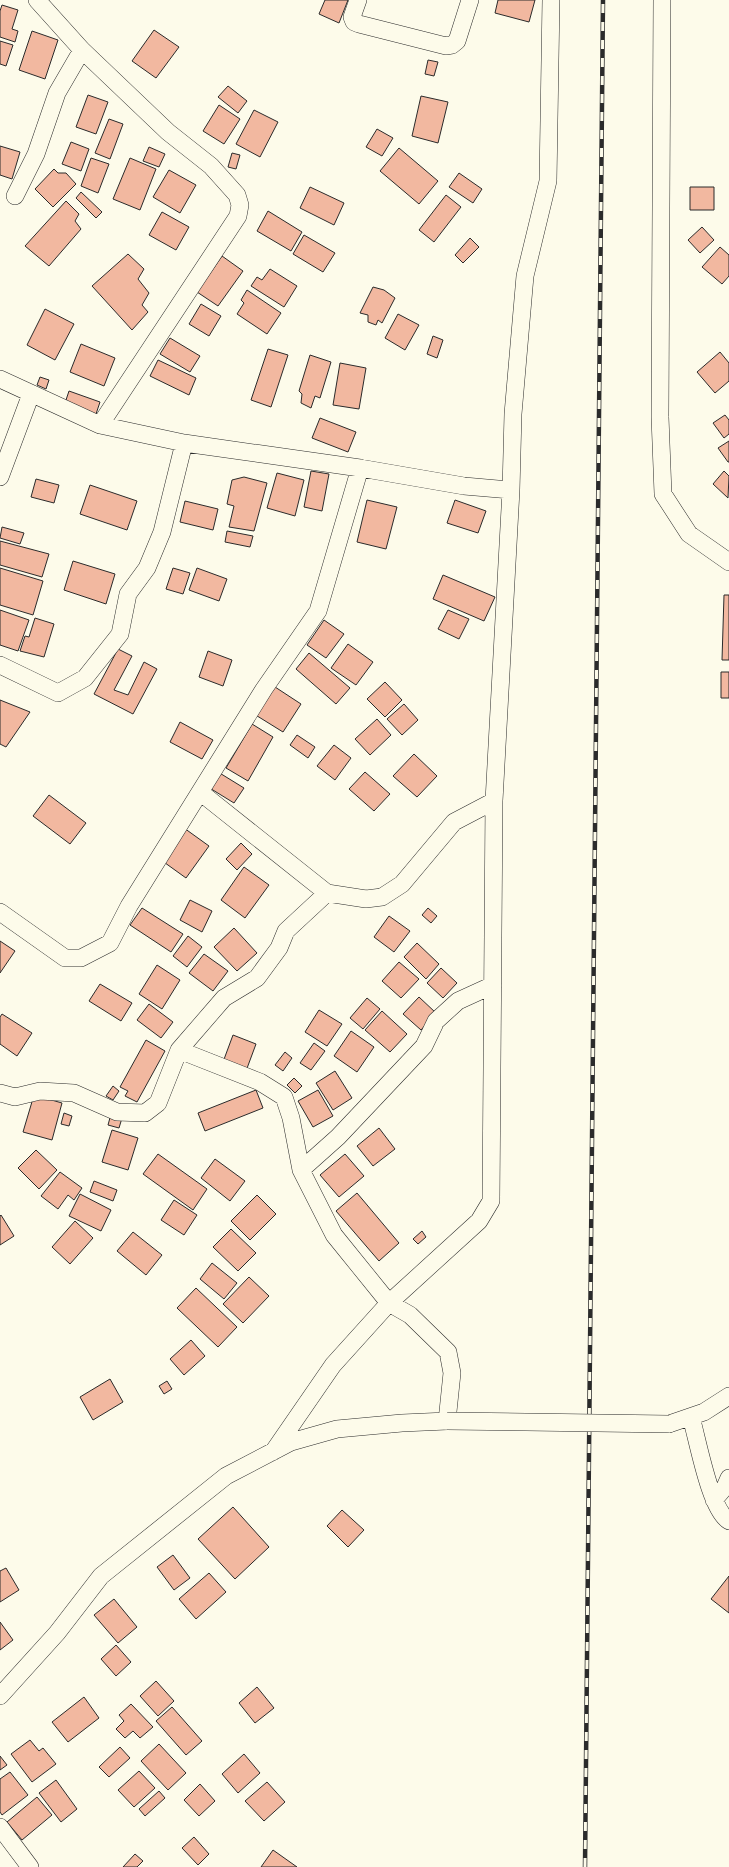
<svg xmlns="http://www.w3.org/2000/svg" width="729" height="1867" viewBox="0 0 729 1867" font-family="Raleway,sans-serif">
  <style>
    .building { fill: #f2b8a0; stroke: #2b2b2b }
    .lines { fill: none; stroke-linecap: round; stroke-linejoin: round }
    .minor-casing { stroke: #2b2b2b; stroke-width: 18 }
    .minor { stroke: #fdfbea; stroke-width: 17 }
    .rail-casing { stroke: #2b2b2b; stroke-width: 4.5 }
    .rail { stroke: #fdfbea; stroke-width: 3; stroke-dasharray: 9; stroke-linecap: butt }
    .minor-bridge-casing { stroke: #2b2b2b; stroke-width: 18; stroke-linecap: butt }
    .minor-bridge { stroke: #fdfbea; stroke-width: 17 }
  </style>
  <rect width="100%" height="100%" fill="#fdfbea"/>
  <path class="building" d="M325,0H348L339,23L319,14Z
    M498,0H535L529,22L495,13Z
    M2,5L18,10L12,29L18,31L15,42L0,37V11Z
    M154,30L179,47L156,78L132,61Z
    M32,31L58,40L45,79L19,70Z
    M0,41L13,45L6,66L0,64Z
    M428,60L438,62L434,76L425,74Z
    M228,86L247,101L238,113L218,97Z
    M88,95L108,102L96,134L76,127Z
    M421,96L448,102L438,143L412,136Z
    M219,105L240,119L224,144L203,131Z
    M254,110L278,122L260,157L236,144Z
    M109,119L123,124L110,159L95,153Z
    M377,129L393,138L382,156L366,147Z
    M71,142L89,149L81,171L62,164Z
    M0,146L20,152L12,179L0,175Z
    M149,147L165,154L159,167L143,161Z
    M399,148L438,181L419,204L380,171Z
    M232,153L240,155L236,169L228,167Z
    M91,158L109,164L98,193L81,186Z
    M130,158L156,169L140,210L113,199Z
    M54,169L58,173H66L76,184L53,207L35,189Z
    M169,170L196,185L180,213L153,197Z
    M459,173L482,189L473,203L449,187Z
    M310,187L344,203L334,225L300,208Z
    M690,187H714V210H690Z
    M81,192L102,212L96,218L76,198Z
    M446,195L461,207L434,242L419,230Z
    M66,201L79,214L75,221L81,229L49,266L25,246Z
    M268,211L302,232L291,251L257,231Z
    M162,212L189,227L176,250L149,235Z
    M702,227L714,240L700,253L688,240Z
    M304,235L335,253L323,272L293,254Z
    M470,238L479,247L463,263L455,255Z
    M720,247L729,255V276L722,284L702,267Z
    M128,254L144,269L138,279L149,293L142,305L148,312L132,330L92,286Z
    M222,256L243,271L218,306L197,292Z
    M270,269L297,286L284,307L251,286L257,277L262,280Z
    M373,287L384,290L395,298L382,323L378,320L376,325L368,322V315L360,313Z
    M247,290L281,313L267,334L237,314L244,303L241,300Z
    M201,304L221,316L209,336L189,324Z
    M45,309L74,324L55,360L27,345Z
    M398,314L419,325L405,350L385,338Z
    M433,336L443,340L437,358L427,354Z
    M170,338L200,356L190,372L160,354Z
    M81,344L115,358L104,386L70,372Z
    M268,349L288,355L271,407L251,400Z
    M720,352L729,363V381L715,393L697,372Z
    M310,355L331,362L320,398L315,396L311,408L301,403L302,394L299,391Z
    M158,360L196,378L189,395L150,376Z
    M340,363L366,368L359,409L333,405Z
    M40,377L49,380L46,389L37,385Z
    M69,391L100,402L96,414L65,403Z
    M725,415L729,420V434L724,438L713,423Z
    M320,418L356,432L348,452L312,438Z
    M729,441V462H728L718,448Z
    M311,471L329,474L322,511L304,507Z
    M724,471L729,476L728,498L713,484Z
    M277,473L304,480L295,516L267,508Z
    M244,477L267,483L254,531L229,527L234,506L227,504L232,480Z
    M36,479L59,485L54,503L31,497Z
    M90,485L137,501L127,530L80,514Z
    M367,500L397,507L386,549L357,542Z
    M455,500L486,511L478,533L447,523Z
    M185,501L218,509L213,530L180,522Z
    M2,527L24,533L20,544L0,538Z
    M227,531L253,536L250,547L225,542Z
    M0,541L49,554L42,577L0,565Z
    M73,561L115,574L106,604L64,590Z
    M0,568L43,581L33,615L0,605Z
    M173,568L190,573L183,594L166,589Z
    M197,568L227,579L219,601L189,590Z
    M443,575L495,597L484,621L433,599Z
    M724,595H729V660H722Z
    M0,610L29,620L18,651L0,645Z
    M448,610L469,619L459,639L438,629Z
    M35,618L54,624L44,657L20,651L25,636L29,637Z
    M324,620L344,634L326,658L307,645Z
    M348,644L373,662L356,685L331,668Z
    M118,649L132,656L114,690L128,695L144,662L157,669L133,714L94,694Z
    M208,651L232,660L223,686L199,677Z
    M309,653L350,688L336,704L296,669Z
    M721,672H729V698H721Z
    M385,682L402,700L385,717L367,699Z
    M272,685L301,704L283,732L254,714Z
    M0,700L30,712L6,747L0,744Z
    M404,704L418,720L402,735L387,719Z
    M377,719L391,735L370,755L355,739Z
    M180,722L213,740L202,759L170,742Z
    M252,724L273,737L248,781L226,768Z
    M297,735L315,747L308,758L290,745Z
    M334,745L351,758L335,780L317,766Z
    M414,754L437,776L417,797L393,776Z
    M218,772L244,788L234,803L208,787Z
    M365,772L390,794L374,811L349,789Z
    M49,795L86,823L70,844L33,816Z
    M184,828L209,846L186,878L161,860Z
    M241,843L252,854L237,870L226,859Z
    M244,867L269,885L245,918L221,900Z
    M190,900L212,911L202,932L180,920Z
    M142,908L183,934L171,952L130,925Z
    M428,908L437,916L431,923L422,915Z
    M389,916L410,931L394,952L374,937Z
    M234,928L257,953L237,971L214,947Z
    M188,936L202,947L187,967L173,956Z
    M0,941L15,951L0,973Z
    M417,943L439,964L426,979L404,957Z
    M204,954L228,971L213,991L189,973Z
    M399,962L419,979L401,998L382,981Z
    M157,965L180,980L162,1009L139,994Z
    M441,968L457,983L443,998L427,983Z
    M100,984L132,1003L121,1021L89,1001Z
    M419,997L436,1013L421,1030L403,1014Z
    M367,998L380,1009L363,1029L350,1018Z
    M149,1004L173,1022L161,1038L137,1020Z
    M319,1010L342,1024L327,1046L305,1032Z
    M382,1011L407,1034L390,1052L365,1030Z
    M2,1014L32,1033L17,1056L0,1044V1017Z
    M351,1031L374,1047L357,1072L334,1056Z
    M233,1035L256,1044L246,1071L223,1062Z
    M146,1040L165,1051L137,1102L125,1096L128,1091L120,1087Z
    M314,1043L325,1051L311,1070L300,1063Z
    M285,1052L292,1058L283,1071L275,1065Z
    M335,1071L352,1098L333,1110L316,1083Z
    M294,1078L302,1086L295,1093L287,1085Z
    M113,1086L119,1091L113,1100L106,1096Z
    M256,1090L263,1108L205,1131L198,1113Z
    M318,1090L333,1116L313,1127L298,1101Z
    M34,1095L62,1103L52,1140L23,1132Z
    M64,1113L72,1116L69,1126L61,1124Z
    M111,1114L122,1118L119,1128L108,1125Z
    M379,1128L395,1149L373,1166L357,1146Z
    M112,1130L138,1138L128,1170L102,1162Z
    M36,1150L57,1170L39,1189L18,1168Z
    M158,1154L207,1189L193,1210L143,1174Z
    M345,1154L364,1176L339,1197L320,1175Z
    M215,1159L245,1181L230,1201L201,1178Z
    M60,1172L82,1188L74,1200L68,1195L58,1209L41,1196Z
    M94,1181L117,1190L113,1201L90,1192Z
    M357,1193L399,1243L379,1261L336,1211Z
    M80,1194L111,1210L101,1231L69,1216Z
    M257,1195L276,1214L250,1240L231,1221Z
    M174,1200L197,1215L184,1235L161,1220Z
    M1,1215L14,1236L0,1245V1216Z
    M75,1221L93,1238L70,1264L52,1247Z
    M231,1229L256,1253L238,1271L213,1247Z
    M422,1231L426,1237L418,1244L413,1239Z
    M133,1232L162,1255L146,1275L117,1251Z
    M212,1263L237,1283L224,1299L200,1279Z
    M249,1277L269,1296L243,1323L223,1304Z
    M196,1288L237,1327L218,1347L177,1308Z
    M191,1340L205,1356L184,1375L170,1359Z
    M110,1379L123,1402L93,1420L80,1397Z
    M167,1381L172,1389L164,1394L159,1386Z
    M233,1507L269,1547L235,1579L198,1539Z
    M342,1510L364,1530L348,1547L327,1526Z
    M173,1555L190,1578L174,1590L157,1567Z
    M6,1568L19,1590L0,1602V1571Z
    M209,1573L226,1592L196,1619L179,1599Z
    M729,1576V1613L711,1599Z
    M114,1599L137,1627L118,1643L94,1615Z
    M0,1622L13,1640L0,1650Z
    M116,1645L131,1662L116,1676L101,1659Z
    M156,1681L174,1701L158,1716L140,1696Z
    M257,1687L274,1708L255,1723L239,1703Z
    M84,1697L99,1718L68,1742L52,1722Z
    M131,1704L153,1727L140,1738L133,1731L125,1738L116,1729L124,1721L119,1715Z
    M172,1707L202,1741L186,1755L156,1721Z
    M30,1740L39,1751L43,1748L56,1764L32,1782L11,1754Z
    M159,1744L186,1773L168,1790L141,1761Z
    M120,1747L130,1758L109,1777L99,1767Z
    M244,1754L260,1773L238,1793L222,1774Z
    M0,1756L7,1765L0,1770Z
    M139,1771L155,1788L134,1807L118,1790Z
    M10,1772L28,1795L2,1815L0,1812V1779Z
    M56,1780L77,1809L61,1822L39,1793Z
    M267,1782L285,1802L264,1821L245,1801Z
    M200,1784L215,1801L199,1816L184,1800Z
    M159,1791L165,1798L145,1816L139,1809Z
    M37,1797L52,1815L22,1840L7,1822Z
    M194,1837L209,1854L198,1865L182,1848Z
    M273,1850L297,1867H261Z
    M135,1854L143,1861L137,1867H123Z"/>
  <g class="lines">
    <g class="minor-casing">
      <path id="minor" d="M37,0L82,50L168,132L211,166L237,195L240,205L238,216L100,425
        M358,0L352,17L354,22L359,24L446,46L452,45L457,41L470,0
        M662,0L660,417L663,494L689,534L729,562
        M15,196L36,154L57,93L82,50
        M0,379L100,425L184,443L360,468L464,486L511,490
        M0,477L31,394
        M0,665L58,693L85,678L120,634L128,594L147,568L162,532L184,443
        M200,792L327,893L366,899L382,897L402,884L454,822L494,801
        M0,912L65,958H81L110,943L129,906L264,689L318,611L360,468
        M0,1093L15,1097L40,1091L74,1093L117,1112L145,1113L158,1103L179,1050L224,998L257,978L279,948L286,931L327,893
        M301,1170L338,1137L424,1046L436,1021L458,1001L493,985
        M691,1417C698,1441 710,1510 729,1521
        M669,1424L704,1412L729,1396
        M273,1452L333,1365L389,1303L479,1221L491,1201L494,801L511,490L513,414L525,276L548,181L551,0
        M714,1500L725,1487L729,1478
        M0,1696L57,1633L101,1576L226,1476L291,1442L337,1429L402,1423L447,1421L452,1373L448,1352L410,1315L389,1303L334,1235L301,1170L291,1118L284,1097L260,1082L179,1050
        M0,1827L30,1867"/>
    </g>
    <use href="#minor" class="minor"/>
    <g class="rail-casing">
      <path id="rail" d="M585,1867L603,0"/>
    </g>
    <use href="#rail" class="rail"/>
    <g class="minor-bridge-casing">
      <path id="minor-bridge" d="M447,1421L669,1424"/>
    </g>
    <use href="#minor-bridge" class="minor-bridge"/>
  </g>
</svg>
